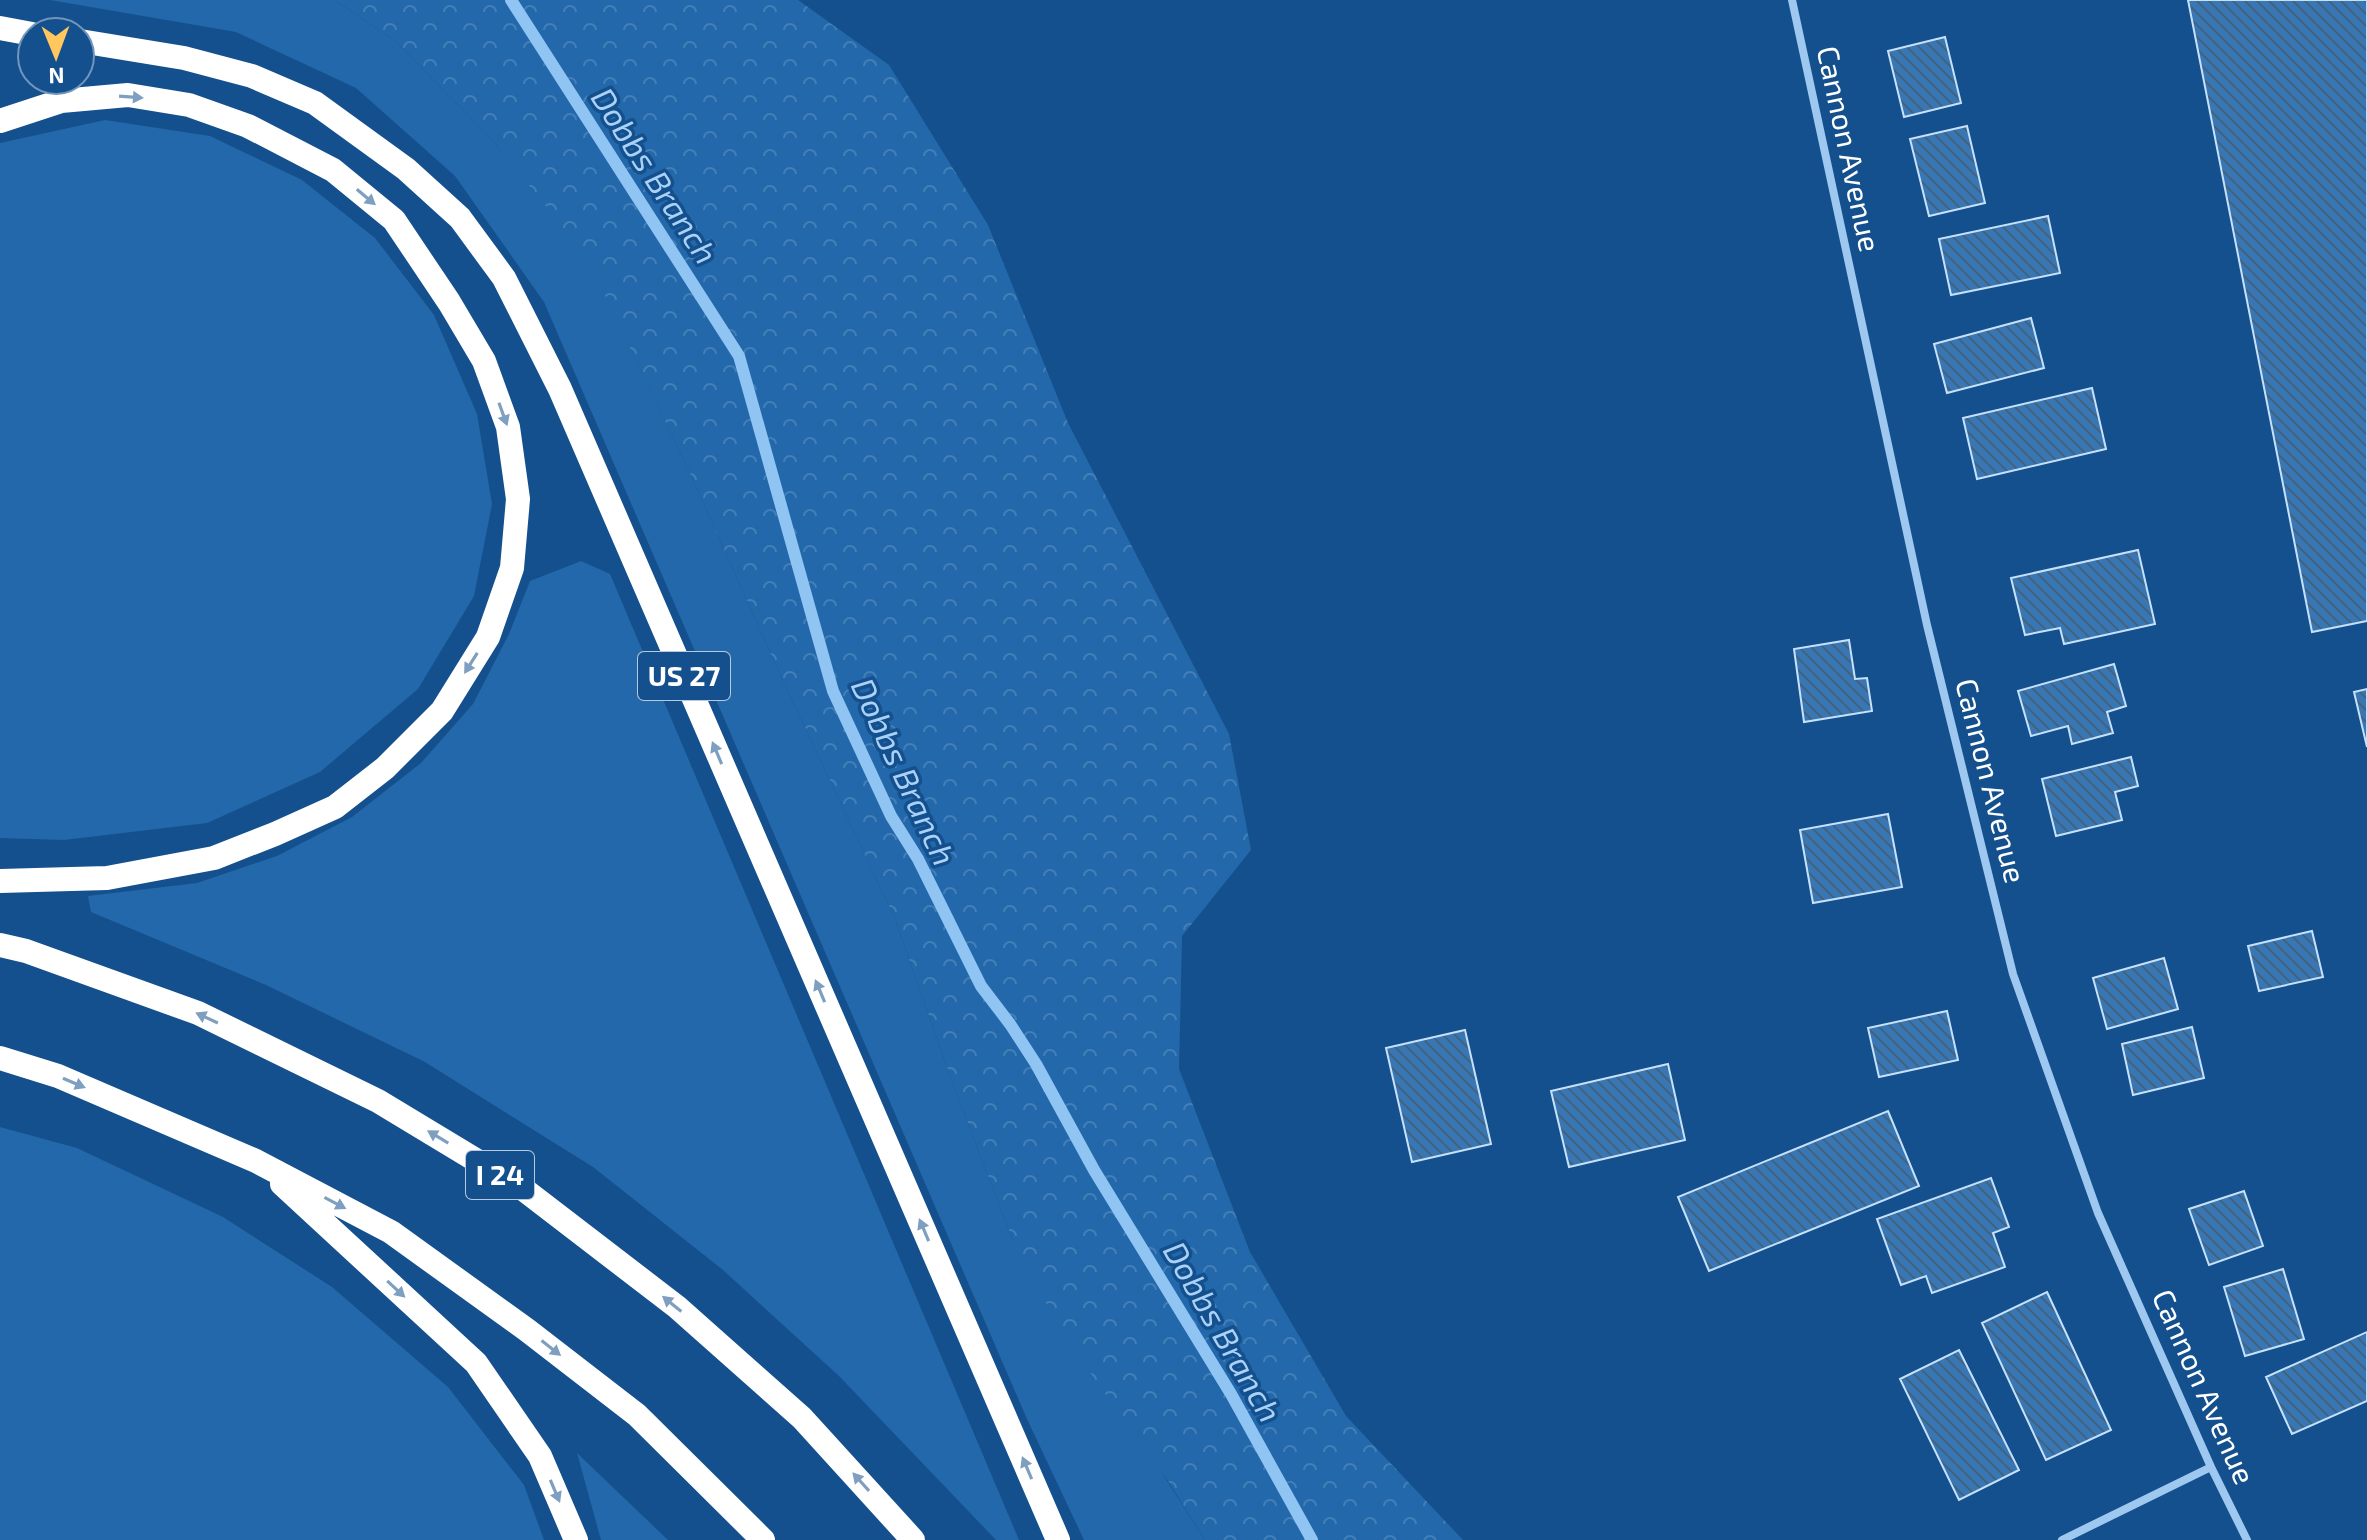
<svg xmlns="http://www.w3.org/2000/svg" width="2367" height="1540" viewBox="0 0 2367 1540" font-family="'Exo 2',sans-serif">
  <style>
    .grass { fill: #2368aa }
    .forest { fill: url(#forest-crowns) }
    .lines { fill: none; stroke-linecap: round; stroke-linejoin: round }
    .stream { stroke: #90c4f3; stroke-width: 12 }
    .building { fill: url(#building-back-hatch); stroke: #c5e1fc; stroke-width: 2 }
    .minor { stroke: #9ec8f0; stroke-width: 8 }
    .motorway { stroke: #fff; stroke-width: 24 }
    .oneway { fill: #7e9fc0 }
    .labels { text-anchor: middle; stroke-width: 7; stroke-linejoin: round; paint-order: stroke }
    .shield { fill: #14508d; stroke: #b8cadd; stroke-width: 2 }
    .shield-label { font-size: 28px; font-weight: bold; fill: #fff }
    .street-label { font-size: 30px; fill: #fff; stroke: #14508d }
    .water-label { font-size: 32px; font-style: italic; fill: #aad2f8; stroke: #14508d }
  </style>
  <defs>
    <pattern id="forest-crowns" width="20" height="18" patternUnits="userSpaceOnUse" patternTransform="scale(2)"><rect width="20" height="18" fill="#2368aa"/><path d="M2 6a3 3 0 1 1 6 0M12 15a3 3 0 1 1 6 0" fill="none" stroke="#447fb7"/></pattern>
    <pattern id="building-back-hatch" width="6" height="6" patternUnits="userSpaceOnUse" patternTransform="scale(2)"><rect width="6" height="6" fill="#3877b4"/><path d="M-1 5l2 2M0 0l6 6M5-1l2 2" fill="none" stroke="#426280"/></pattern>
  </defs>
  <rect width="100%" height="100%" fill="#14508d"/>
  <path class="grass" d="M50,0H335L394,40L489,136L586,255L688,469L779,672L895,919L954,1087L1012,1238L1205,1540H1084L1027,1419L544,302L455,176L356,88L236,32Z
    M105,120L210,136L302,180L375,238L434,315L477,414L492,504L474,596L418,689L320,772L207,823L64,840L0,838V143Z
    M581,561L610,574L1019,1540H996L839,1376L723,1270L593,1167L425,1062L266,985L91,912L88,896L197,883L277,856L352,817L421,763L473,704L509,634L530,581Z
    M0,1127L77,1148L223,1217L332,1287L448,1387L524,1485L544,1540H0Z
    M577,1453L668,1540H601Z"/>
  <path class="forest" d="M335,0H798L889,65L988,225L1068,423L1229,734L1251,850L1182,936L1179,1069L1250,1252L1346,1416L1463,1540H1205L1168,1481L1063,1335L1012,1238L954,1087L895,919L779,672L688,469L586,256L489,136L394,40Z"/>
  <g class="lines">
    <path class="stream" d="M511,0L739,356L833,691L891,816L918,859L981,986L1010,1024L1036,1064L1094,1170L1231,1394L1312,1540"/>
  </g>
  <path class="building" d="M2188,0H2367V621L2312,632Z
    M1945,37L1961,103L1904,117L1888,51Z
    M1967,126L1985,203L1929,216L1910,139Z
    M2048,216L2060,273L1951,295L1939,239Z
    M2031,318L2044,368L1947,393L1934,344Z
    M2092,388L2106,449L1977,479L1963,418Z
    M2138,550L2155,624L2064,644L2060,628L2025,635L2011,578Z
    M1849,640L1855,679L1867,678L1872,711L1804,722L1794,649Z
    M2114,664L2126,706L2107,712L2113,733L2072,744L2068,726L2031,736L2018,691Z
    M2367,689V747L2354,692Z
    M2131,757L2138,786L2115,792L2122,820L2056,836L2042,779Z
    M1888,814L1902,887L1813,903L1800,830Z
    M2312,931L2323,977L2259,991L2248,946Z
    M2164,958L2178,1009L2107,1029L2093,978Z
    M1947,1011L1958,1060L1879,1077L1868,1028Z
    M2192,1027L2204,1078L2133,1095L2122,1044Z
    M1465,1030L1491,1144L1412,1162L1386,1048Z
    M1668,1064L1685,1140L1569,1167L1551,1091Z
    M1888,1111L1919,1186L1709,1271L1678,1197Z
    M1991,1178L2009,1227L1993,1233L2005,1267L1932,1293L1926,1276L1901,1285L1877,1219Z
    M2244,1191L2263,1246L2209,1265L2189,1209Z
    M2283,1269L2304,1339L2245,1356L2224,1287Z
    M2047,1292L2111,1430L2046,1460L1982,1323Z
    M2367,1332V1401L2292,1434L2266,1377Z
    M1959,1350L2019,1470L1959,1500L1900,1379Z"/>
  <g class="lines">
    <path class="minor" d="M1792,0L1927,625L2013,974L2098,1213L2211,1467L2247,1540
      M2062,1540L2211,1467"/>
    <path class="motorway" d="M0,28L32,34
      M80,41L184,58L252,76L315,103L406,169L460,218L504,278L560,389L1058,1540
      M0,121L61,101L128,95L189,105L248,126L333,170L394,220L449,302L484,361L508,427L518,499L512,568L488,637L442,711L385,768L335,807L275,834L214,858L107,878L0,881
      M0,945L26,951L198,1013L378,1101L522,1188L677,1307L802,1418L913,1540
      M0,1058L58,1076L256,1161L391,1232L527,1330L637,1415L763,1540
      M282,1184L476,1363L540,1456L576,1540"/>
  </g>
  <defs><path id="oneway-solid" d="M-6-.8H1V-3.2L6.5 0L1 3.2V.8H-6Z" transform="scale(2)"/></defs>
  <g class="oneway">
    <use href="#oneway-solid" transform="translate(131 97) rotate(4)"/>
    <use href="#oneway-solid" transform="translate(366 197) rotate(40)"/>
    <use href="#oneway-solid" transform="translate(503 414) rotate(70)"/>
    <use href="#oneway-solid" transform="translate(471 663) rotate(122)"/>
    <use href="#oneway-solid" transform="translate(717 753) rotate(-113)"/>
    <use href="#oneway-solid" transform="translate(820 991) rotate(-113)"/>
    <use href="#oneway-solid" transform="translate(207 1018) rotate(-155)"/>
    <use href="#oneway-solid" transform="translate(74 1083) rotate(23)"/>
    <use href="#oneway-solid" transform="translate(438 1137) rotate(-149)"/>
    <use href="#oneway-solid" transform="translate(335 1203) rotate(28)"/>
    <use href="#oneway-solid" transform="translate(924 1230) rotate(-113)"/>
    <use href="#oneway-solid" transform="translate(396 1289) rotate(43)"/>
    <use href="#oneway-solid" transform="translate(672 1304) rotate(-141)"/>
    <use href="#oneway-solid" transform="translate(551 1348) rotate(38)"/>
    <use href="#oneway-solid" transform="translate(1027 1468) rotate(-113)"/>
    <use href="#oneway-solid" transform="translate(861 1482) rotate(-132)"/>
    <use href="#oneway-solid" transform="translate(555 1491) rotate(67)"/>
  </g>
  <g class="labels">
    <g class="shield">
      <rect x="638" y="652" width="92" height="48" rx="6"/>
      <rect x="466" y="1151" width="68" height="48" rx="6"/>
    </g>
    <g class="shield-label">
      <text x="684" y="686">US 27</text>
      <text x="500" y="1185">I 24</text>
    </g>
    <g class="street-label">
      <text transform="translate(1848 149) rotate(78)" y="10">Cannon Avenue</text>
      <text transform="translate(1990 781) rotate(76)" y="10">Cannon Avenue</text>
      <text transform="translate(2203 1387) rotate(66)" y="10">Cannon Avenue</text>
    </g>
    <g class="water-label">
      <text transform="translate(654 176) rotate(57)" y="11">Dobbs Branch</text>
      <text transform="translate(903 772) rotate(65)" y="11">Dobbs Branch</text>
      <text transform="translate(1222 1332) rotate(60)" y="11">Dobbs Branch</text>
    </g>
  </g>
  <g transform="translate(56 56) rotate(179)"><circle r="38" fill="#14508d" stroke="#7296bb" stroke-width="2"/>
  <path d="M0-6L14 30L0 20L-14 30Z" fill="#ffc75d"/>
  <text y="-12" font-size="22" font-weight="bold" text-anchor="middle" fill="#ffffff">N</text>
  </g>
</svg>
